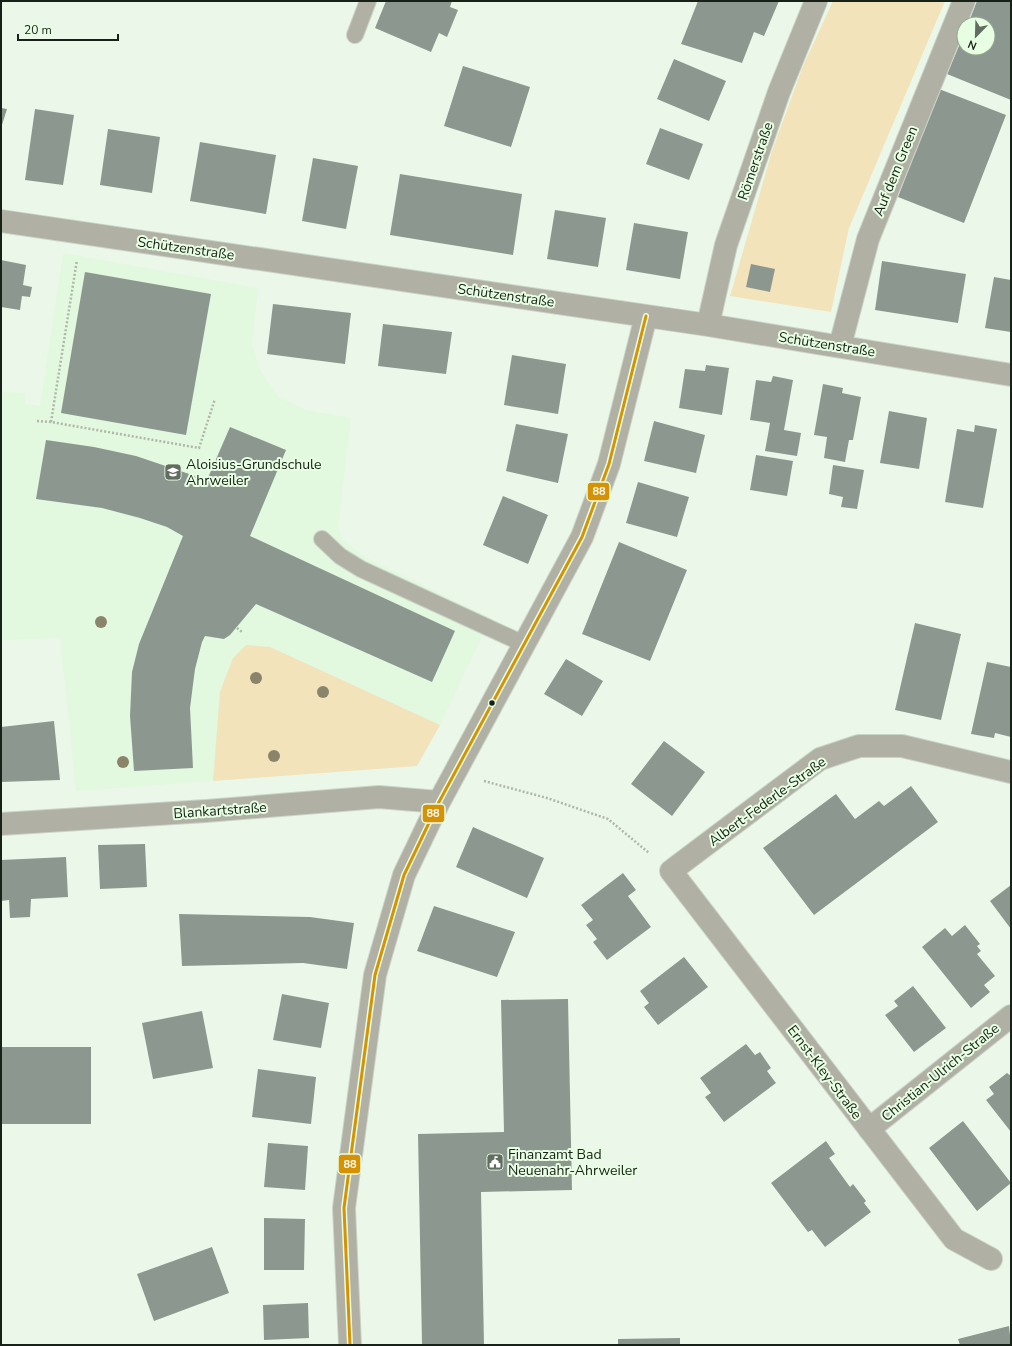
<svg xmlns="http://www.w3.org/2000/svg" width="1012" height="1346" viewBox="0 0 1012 1346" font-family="'Nunito Sans',sans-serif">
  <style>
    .built { fill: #e2f8df }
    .green { fill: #f2e3bb }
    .building { fill: #8c988f }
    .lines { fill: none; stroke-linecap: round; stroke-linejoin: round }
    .service-casing { stroke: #cad4c9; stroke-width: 18 }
    .minor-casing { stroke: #cad4c9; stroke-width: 24 }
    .path { stroke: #b0b6aa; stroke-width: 2.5; stroke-dasharray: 2 2; stroke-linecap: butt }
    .service { stroke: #b0b1a4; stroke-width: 16 }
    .minor { stroke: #b0b1a4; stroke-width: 22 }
    .bus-1-casing { stroke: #e7fee3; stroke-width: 6 }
    .bus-1 { stroke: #d69203; stroke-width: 3 }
    .tree { fill: #8a856a }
    .bus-dot { fill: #182117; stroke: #e7fee3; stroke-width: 1.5 }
    .labels { text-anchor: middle; stroke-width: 4; stroke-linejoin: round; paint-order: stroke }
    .street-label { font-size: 14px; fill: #182117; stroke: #e7fee3 }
    .poi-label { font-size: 14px; fill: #182117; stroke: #e7fee3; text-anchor: start }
    .line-badge { stroke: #e7fee3; stroke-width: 1.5 }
    .badge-label { font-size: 11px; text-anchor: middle; font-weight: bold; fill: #fff }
  </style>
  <rect width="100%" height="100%" fill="#ebf8e9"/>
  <path class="built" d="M63,253L258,288L252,344L260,370L278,397L306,410L351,418L338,526L343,540L365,557L491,618L440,725L417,766L76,791L60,638L1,640V392L26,393L25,404L40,406Z"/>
  <path class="green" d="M833,1H945L849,228L831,312L730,296L772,151L803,66Z
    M246,645L270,647L440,725L417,766L213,781L220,692L233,658Z"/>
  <path class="building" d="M386,1H452L450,7L458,10L447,37L439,33L431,52L375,28Z
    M698,1H779L764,36L754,32L742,63L681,44Z
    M977,1H1011V100L947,74L964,34V48H988V24H968Z
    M674,59L726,81L709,121L657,99Z
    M463,66L530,87L511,147L444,126Z
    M939,89L1006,115L964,223L898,197Z
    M1,108L7,109L1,128Z
    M35,109L74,115L63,185L25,180Z
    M660,128L703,144L689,180L646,164Z
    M108,129L160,137L152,193L100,185Z
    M200,142L276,155L266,214L190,201Z
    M313,158L358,166L346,229L302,221Z
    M400,174L522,194L513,255L390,235Z
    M555,210L606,218L598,267L547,259Z
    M634,223L688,232L680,279L626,270Z
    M1,260L26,265L23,285L32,287L30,297L22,296L20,310L1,307Z
    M882,261L966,274L958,323L875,310Z
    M751,264L775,269L770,292L746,287Z
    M85,272L211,294L186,435L61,413Z
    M994,277L1011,280V332L985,328Z
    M273,304L351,313L345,364L267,354Z
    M383,324L452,332L446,374L378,366Z
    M512,355L566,364L558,414L504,405Z
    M706,365L729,368L722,415L679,408L685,369L705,371Z
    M773,376L793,380L784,430L801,433L797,456L765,451L770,423L750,420L756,380L771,382Z
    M823,384L843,388L842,393L861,397L853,440H849L845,462L824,458L827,437L814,435Z
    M889,411L927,418L919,469L880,463Z
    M654,421L705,435L696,473L644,461Z
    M516,424L568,434L558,483L506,471Z
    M975,425L997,429L983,508L945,502L957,429L974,432Z
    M230,427L286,450L250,536L455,631L432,682L256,604L230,635L224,639L205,636L202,642L195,669L190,708L193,768L134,771L130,716L132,672L139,644L183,536L167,527L140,518L102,508L36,499L46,440L94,447L136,456L207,480Z
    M756,455L793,461L787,496L750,490Z
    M833,465L864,470L857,509L841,507L843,497L829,494Z
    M638,482L689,497L677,537L626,523Z
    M503,496L548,515L528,564L483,545Z
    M619,542L687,570L650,661L582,634Z
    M915,623L961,634L941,720L895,710Z
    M566,659L603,681L582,716L544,694Z
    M987,662L1011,667V737L995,733L994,738L971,734Z
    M54,721L60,780L1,782V727Z
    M664,741L705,772L672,816L631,784Z
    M911,786L938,822L814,915L763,848L836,794L855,819L879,801L884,806Z
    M473,827L544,858L527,898L456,867Z
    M145,844L147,887L100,889L98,845Z
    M66,857L68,897L31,899L30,917L10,918L9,900L1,901V860Z
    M623,873L636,890L628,896L651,927L607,960L593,942L597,939L586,925L593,920L581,905Z
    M1011,885V929L990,901Z
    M434,906L515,932L497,977L417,951Z
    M179,914L310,917L354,923L347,969L303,963L182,966Z
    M965,925L980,944L977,946L981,951L977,954L995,976L984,985L990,992L971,1008L922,947L945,928L952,936Z
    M684,957L708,987L658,1025L644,1007L649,1003L640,991Z
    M913,986L946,1028L914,1052L885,1015L898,1006L894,1001Z
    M282,994L329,1003L321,1048L273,1040Z
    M568,999L572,1190L481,1192L484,1345H422L418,1134L504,1132L501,1000Z
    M202,1011L213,1068L153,1079L142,1023Z
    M746,1044L755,1055L760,1052L771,1068L767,1071L776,1083L724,1122L705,1097L711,1093L700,1078Z
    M1,1047H91V1124H1Z
    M258,1069L316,1077L311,1124L252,1117Z
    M1007,1073L1011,1076V1132L986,1100L994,1094L989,1087Z
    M963,1121L1011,1183L977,1211L929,1148Z
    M826,1141L835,1154L829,1158L850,1187L853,1184L866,1201L864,1203L871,1212L825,1247L812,1230L808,1232L771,1183Z
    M268,1143L308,1146L305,1190L264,1187Z
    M264,1218L305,1219L304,1270H264Z
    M212,1247L229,1293L154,1321L137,1274Z
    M308,1303L309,1338L264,1340L263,1305Z
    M1009,1326L1011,1345H960L958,1339Z
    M680,1338V1345H618V1339Z"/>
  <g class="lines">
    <g class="service-casing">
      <path id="service" d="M355,35L368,1
        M322,539L340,556L361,569L524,644"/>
    </g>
    <g class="minor-casing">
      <path id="minor" d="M1,221L708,325L1011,375
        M708,325L726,245L779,92L816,1
        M840,346L868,239L964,1
        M1,824L206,811L379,797L439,802
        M869,1129L1011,1016
        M991,1259L954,1239L671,871L820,759L859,746H902L1011,772
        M350,1345L344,1208L375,975L404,875L439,802L582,537L609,464L646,316"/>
    </g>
    <path class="path" d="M37,421L51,422L199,448L215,399
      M51,422L77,260
      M237,628L243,633
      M484,781L547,798L608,819L649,853"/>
    <use href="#service" class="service"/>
    <use href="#minor" class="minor"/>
    <g class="bus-1-casing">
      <path id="bus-1" d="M350,1345L344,1208L375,975L404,875L439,802L582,537L609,464L646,316"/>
    </g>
    <use href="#bus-1" class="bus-1"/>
  </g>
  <g class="tree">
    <circle cx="101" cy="622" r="6"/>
    <circle cx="256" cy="678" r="6"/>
    <circle cx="323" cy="692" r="6"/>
    <circle cx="274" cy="756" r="6"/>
    <circle cx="123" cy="762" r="6"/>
  </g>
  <defs>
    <g id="school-square" transform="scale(0.9)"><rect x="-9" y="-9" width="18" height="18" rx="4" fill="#626c60" stroke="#e7fee3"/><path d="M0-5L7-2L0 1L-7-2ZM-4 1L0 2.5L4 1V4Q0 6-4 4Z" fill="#fff"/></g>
    <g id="civic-square" transform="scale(0.9)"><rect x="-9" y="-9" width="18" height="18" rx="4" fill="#626c60" stroke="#e7fee3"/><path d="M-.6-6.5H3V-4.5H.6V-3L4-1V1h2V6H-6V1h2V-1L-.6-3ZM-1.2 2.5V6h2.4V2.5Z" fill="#fff"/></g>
  </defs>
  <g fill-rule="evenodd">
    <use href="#school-square" x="173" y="472"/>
    <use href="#civic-square" x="495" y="1162"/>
  </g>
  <circle class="bus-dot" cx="492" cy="703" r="3.5"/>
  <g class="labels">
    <g class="street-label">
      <text transform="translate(755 161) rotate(-71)" y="5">Römerstraße</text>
      <text transform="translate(895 171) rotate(-68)" y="5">Auf dem Green</text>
      <text transform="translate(186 248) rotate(8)" y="5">Schützenstraße</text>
      <text transform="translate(506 295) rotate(8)" y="5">Schützenstraße</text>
      <text transform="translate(827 344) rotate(9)" y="5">Schützenstraße</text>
      <text transform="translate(767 801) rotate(-36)" y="5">Albert-Federle-Straße</text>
      <text transform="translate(220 810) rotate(-4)" y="5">Blankartstraße</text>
      <text transform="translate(825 1072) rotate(53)" y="5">Ernst-Kley-Straße</text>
      <text transform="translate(940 1072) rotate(-39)" y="5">Christian-Ulrich-Straße</text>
    </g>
    <g class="poi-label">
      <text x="186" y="469">Aloisius-Grundschule<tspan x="186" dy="16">Ahrweiler</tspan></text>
      <text x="508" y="1159">Finanzamt Bad<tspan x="508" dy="16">Neuenahr-Ahrweiler</tspan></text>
    </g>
  </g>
  <g class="line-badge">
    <rect x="587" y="482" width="23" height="19" rx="4" fill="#d69203"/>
    <rect x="422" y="804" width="23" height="19" rx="4" fill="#d69203"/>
    <rect x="338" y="1154" width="23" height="20" rx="4" fill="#d69203"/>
  </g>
  <g class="badge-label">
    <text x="599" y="495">88</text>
    <text x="433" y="817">88</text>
    <text x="350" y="1168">88</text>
  </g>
  <rect width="1012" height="1346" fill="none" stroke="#182117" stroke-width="4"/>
  <g transform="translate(976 36) rotate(203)"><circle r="19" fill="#e7fee3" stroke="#94a691"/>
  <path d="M0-3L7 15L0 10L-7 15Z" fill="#626c60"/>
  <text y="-6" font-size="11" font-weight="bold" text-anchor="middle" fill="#182117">N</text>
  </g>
  <path d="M18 34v6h100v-6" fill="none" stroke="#182117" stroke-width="2"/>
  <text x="24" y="34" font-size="12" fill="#182117" stroke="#e7fee3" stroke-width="3" paint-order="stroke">20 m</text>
</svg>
